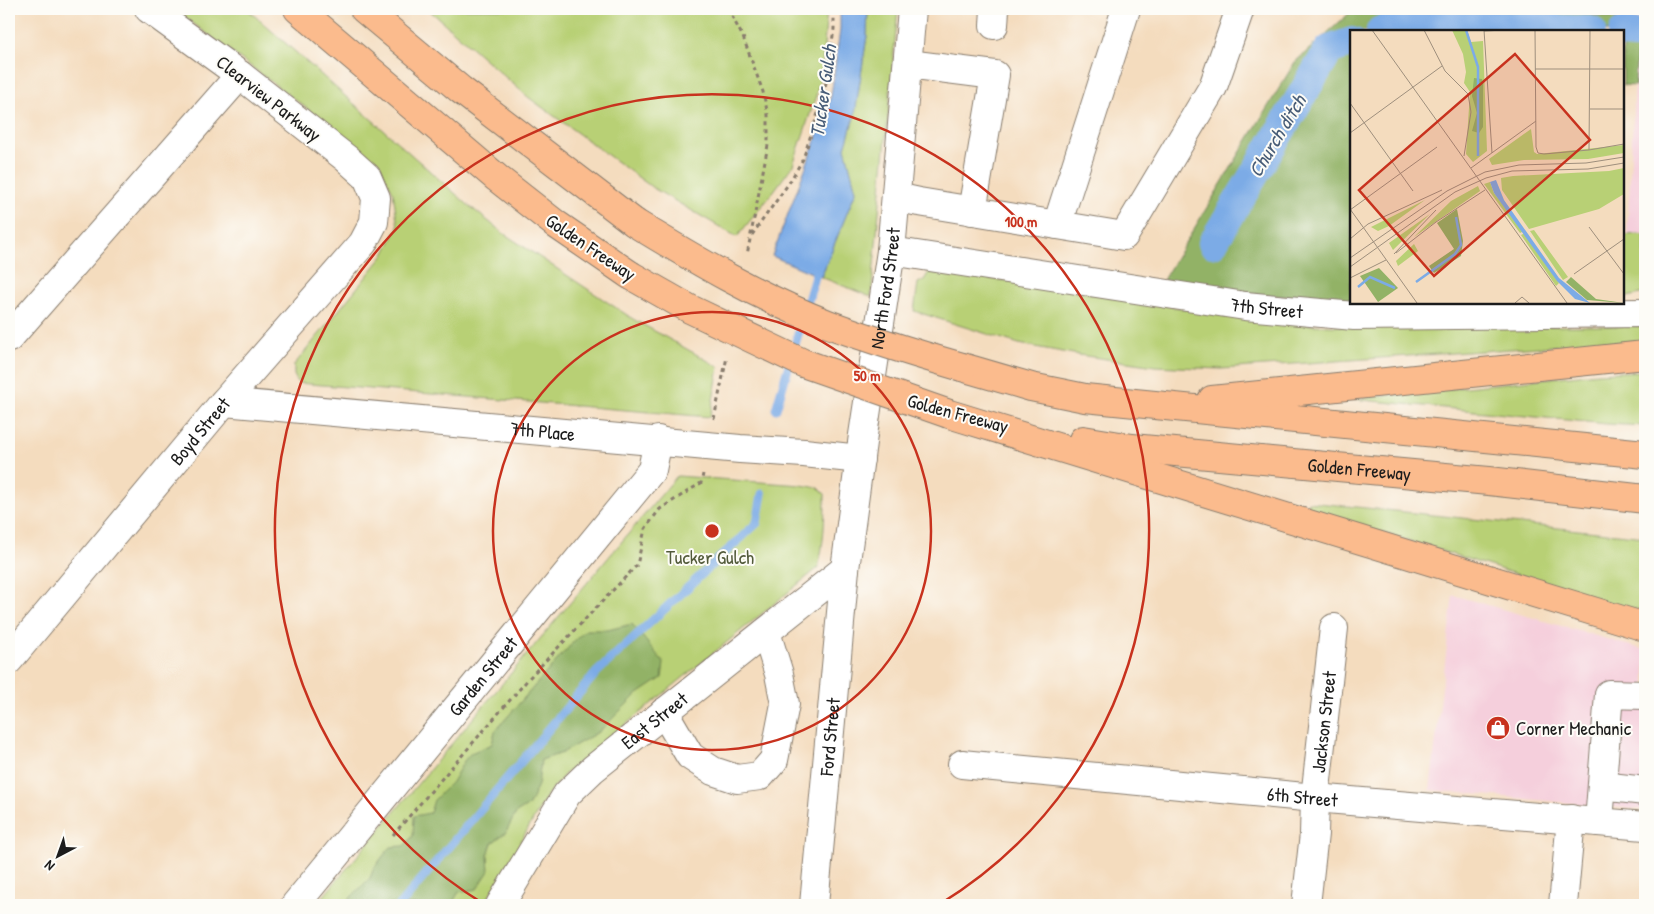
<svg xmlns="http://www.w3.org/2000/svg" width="1654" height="914" viewBox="0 0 1654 914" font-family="'Patrick Hand',sans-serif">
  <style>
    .built { fill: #f5cfdc }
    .green { fill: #b8d075; stroke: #6a7648 }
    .forest { fill: #92b266; stroke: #576741 }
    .water { fill: #7cabe6; stroke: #4c6481 }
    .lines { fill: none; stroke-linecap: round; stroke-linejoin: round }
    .stream { stroke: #7cabe6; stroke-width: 9 }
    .canal { stroke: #7cabe6; stroke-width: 30 }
    .minor-casing { stroke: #887c6d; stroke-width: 30 }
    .highway-casing { stroke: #887c6d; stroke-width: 30 }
    .path { stroke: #887c6d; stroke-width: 3; stroke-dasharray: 4 4; stroke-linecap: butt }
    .minor { stroke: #fff; stroke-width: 28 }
    .highway { stroke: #fbbb8d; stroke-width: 28 }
    .highway-bridge-casing { stroke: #887c6d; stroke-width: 30; stroke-linecap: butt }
    .highway-bridge { stroke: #fbbb8d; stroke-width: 28 }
    .ring { fill: none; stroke: #c8321e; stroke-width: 2.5 }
    .labels { text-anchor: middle; stroke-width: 4; stroke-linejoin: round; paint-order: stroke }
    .street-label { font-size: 19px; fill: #1c1c1c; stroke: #fdfcf7 }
    .park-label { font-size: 19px; fill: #535b3b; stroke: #fdfcf7 }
    .poi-label { font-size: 19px; fill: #1c1c1c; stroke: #fdfcf7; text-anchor: start }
    .water-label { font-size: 20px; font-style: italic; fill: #475c77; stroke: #fdfcf7 }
    .inset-river { fill: none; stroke: #7cabe6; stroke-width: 2.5 }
    .inset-road { fill: none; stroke: #9e8f7d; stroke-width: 1 }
    .view { fill: #c8321e; fill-opacity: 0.15; stroke: #c8321e; stroke-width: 2.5 }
    .inset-edge { fill: none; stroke: #1c1c1c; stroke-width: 2.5 }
    .centre { fill: #c8321e; stroke: #fdfcf7; stroke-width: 2.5 }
    .ring-label { font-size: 15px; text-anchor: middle; font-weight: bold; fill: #c8321e; stroke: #fdfcf7; stroke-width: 4; stroke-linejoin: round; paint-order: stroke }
  </style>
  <rect width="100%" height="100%" fill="#fdfcf7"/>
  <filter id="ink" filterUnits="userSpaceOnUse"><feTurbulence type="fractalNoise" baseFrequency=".02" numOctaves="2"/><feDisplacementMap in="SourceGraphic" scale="10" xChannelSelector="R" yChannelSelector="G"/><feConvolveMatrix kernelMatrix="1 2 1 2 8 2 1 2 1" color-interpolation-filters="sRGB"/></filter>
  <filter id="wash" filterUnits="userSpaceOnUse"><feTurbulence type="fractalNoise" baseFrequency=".0096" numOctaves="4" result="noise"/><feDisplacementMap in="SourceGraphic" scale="20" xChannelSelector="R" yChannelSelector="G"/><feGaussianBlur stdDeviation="1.12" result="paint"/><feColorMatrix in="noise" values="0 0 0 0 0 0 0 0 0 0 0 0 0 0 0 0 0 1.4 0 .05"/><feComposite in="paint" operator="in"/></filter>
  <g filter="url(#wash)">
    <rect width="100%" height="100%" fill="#f4dcbe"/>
    <path class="built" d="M1638,23L1645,24V235L1627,236Z
      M1453,595L1645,650V810L1430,790Z"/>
    <path class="green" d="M174,9H247L467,204L503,233L633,319L719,367L710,417L298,383L294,375V365L384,255L398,227L393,192L380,167L353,143Z
      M428,9H827L822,70L816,96L793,165L773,192L737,237L653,188L528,97Z
      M868,9H898L871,297L821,277L856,191L845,148L855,114L867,36Z
      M1638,234L1645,235V293L1623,298V235Z
      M929,272L1035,284L1266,322L1331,326H1645V341L1568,345L1221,369L1155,366L1079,355L1019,344L914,311L918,283L924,280Z
      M1645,371V426L1607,424L1353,399L1598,373Z
      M677,476L801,485L819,488L825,494C825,518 824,545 818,568L566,773L548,794L484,905H316Z
      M1308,502L1645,537V611L1622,607L1306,509Z"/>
    <path class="forest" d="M1354,9H1560L1638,23L1635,86L1623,85V31H1352L1351,300L1263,295L1163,280L1295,62Z
      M632,624L664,663L662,678L635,696L600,731L562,753L541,760L538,785L529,805L516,813L506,832L492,843L488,855L489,871L477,889L459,892L451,905H347L351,897L370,878L374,868L387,851L391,847L404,846L413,836L414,816L430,813L434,800L452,782L464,761L471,753L492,744L495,731L575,640L586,630H608Z"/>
    <path class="water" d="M840,9H868L867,36L855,114L845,148L856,191L821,277L772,256L805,169L831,96L840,30Z"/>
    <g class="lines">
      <path class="stream" d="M776,409L819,263
        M400,905L597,672L757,523L762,494"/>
      <path class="canal" d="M1381,31L1411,21L1591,31
        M1623,33L1645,35
        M1213,243L1329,50L1352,42"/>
    </g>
  </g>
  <g filter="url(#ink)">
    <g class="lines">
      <g class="minor-casing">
        <g id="minor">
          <path d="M994,25L995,9"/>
          <path d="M908,64L995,75L972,211"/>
          <path d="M896,197L919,202L1124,236L1213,87L1240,9"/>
          <path d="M1057,225L1126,9"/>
          <path id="s1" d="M891,251L1245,306L1354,316L1645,313"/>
          <path d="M9,338L240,75"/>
          <path id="s2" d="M224,402L740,449L804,453L860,459"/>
          <path id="s3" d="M9,660L224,402L363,243L374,222L376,198L367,177L347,159L240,75L149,9"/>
          <path d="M664,712L690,756L713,771L737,779L760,776L774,760L785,704L779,674L766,632"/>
          <path id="s4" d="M962,764L1315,798L1645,826"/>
          <path d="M1602,786L1645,791"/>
          <path d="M1599,822L1609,694L1645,695"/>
          <path id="s5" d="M295,905L652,470L658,440"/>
          <path id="s6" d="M500,905L567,794L593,769L845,569"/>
          <path id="s7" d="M814,905L845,569L863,435L891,251L912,9"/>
          <path id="s8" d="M1306,905L1314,834L1315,798L1334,628"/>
          <path d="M1563,905L1571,819"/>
        </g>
      </g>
      <g class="highway-casing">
        <g id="highway">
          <path d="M298,9L497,178L557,225L630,275"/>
          <path d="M364,9L461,90L635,223"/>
          <path d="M962,367L1031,387L1085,398L1645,454"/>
          <path d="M1212,400L1645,355"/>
          <path d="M949,414L1645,627"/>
          <path id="s9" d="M1083,440L1132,448L1489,481L1645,499"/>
        </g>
      </g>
      <path class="path" d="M728,9L743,37L763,92L768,115V145L747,255
        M752,235L789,183L803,159L824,95L834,29V9
        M714,419L727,357
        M393,835L530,677L637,565L645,529L660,509L701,483L703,474"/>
      <use href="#minor" class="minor"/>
      <use href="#highway" class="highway"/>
      <g class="highway-bridge-casing">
        <path id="highway-bridge" d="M635,223C697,261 760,298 828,324C872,340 917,354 962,367
          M630,275L690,309L803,363L949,414"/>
      </g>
      <use href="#highway-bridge" class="highway-bridge"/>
    </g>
  </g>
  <g class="ring">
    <circle cx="712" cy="531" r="219"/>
    <path d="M484 904A437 437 0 1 1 940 904"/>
  </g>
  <defs>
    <g id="shop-disc" transform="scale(1.25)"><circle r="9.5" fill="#c8321e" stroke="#fdfcf7"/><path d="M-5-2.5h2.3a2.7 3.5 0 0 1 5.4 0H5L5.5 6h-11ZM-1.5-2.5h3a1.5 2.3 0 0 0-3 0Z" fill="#fff"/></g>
  </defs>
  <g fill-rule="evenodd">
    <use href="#shop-disc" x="1498" y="728"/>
  </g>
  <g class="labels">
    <g class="street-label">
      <text transform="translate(269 98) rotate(38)" y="7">Clearview Parkway</text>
      <text transform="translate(591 247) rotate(34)" y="7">Golden Freeway</text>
      <text dy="7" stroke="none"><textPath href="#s7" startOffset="621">North Ford Street</textPath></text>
      <text dy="7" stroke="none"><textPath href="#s1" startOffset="380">7th Street</textPath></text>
      <text transform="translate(958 413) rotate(15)" y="7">Golden Freeway</text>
      <text dy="7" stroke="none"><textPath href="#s2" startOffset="320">7th Place</textPath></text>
      <text dy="7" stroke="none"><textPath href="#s3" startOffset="298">Boyd Street</textPath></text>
      <text dy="7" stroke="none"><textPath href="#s9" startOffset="278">Golden Freeway</textPath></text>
      <text dy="7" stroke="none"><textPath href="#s5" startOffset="296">Garden Street</textPath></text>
      <text dy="7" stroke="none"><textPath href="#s6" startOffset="244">East Street</textPath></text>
      <text dy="7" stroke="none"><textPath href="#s8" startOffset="184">Jackson Street</textPath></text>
      <text dy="7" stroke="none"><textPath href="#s7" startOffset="169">Ford Street</textPath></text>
      <text dy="7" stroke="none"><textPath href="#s4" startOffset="342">6th Street</textPath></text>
    </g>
    <g class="park-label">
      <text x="710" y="564">Tucker Gulch</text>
    </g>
    <g class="poi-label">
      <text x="1516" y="735">Corner Mechanic</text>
    </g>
    <g class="water-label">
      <text transform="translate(823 91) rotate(-82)" y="7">Tucker Gulch</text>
      <text transform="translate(1277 136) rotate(-59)" y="7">Church ditch</text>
    </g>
  </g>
  <g transform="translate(1350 30)">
    <rect width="274" height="274" fill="#f4dcbe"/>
    <path d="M102,0H117L121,12L133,11L137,121L123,132L116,124L120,62L114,53L116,42L113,24ZM181,99L184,122L187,124L274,115V123L238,129L174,130L142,135L139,129ZM274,138V164L249,179L179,199L152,160L151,148L163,146L259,141ZM140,152L144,163L174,201L170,203L134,154ZM128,156L130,161L64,207L101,171ZM75,170L39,196L28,201L21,197ZM80,184L43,220L39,213ZM184,200L218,247L213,250L180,201ZM175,203L209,253L206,256L171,205ZM64,214L68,221L48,236L46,231Z" fill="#b8d075"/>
    <path d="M124,48L132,49L133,54V97L129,103L122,101L127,83L122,66ZM107,179L113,211L111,226L84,243L79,236L104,219L87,193ZM29,238L48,258L28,272L10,246ZM221,247L246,269L274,273L237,270L216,252Z" fill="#92b266"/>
    <path d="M146,150L154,170L209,248L240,273L225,269L207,251L144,163L140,152Z" fill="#7cabe6"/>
    <path class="inset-river" d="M116,0L128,37V126M66,252L105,224L111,215L106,187M8,257L20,247L45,258"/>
    <path class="inset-road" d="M22,0L217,273M74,0L95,41L118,64L121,82L114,126M134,0L142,123M185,0L186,117L188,123L194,124L239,120L240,0M134,1L154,0M185,39H274M0,73L63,161M240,79H274M0,103L92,36M239,120L274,114M121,138L186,91M0,179L13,197M0,180L87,117M13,197L67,273M239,197L274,244M0,209L18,194L92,160M46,223L86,192L135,160M44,224L86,180M0,228L97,161L135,142L169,135L236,133L274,127M0,237L105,162L136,148L162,141L238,139L274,133M224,244L274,209M0,248L36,230M165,273L172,267L179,273"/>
    <path class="view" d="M165,24L240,110L84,246L9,160Z"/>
    <rect width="274" height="274" class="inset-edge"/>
  </g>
  <circle cx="712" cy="531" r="8" class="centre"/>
  <g class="ring-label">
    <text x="1021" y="227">100 m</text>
    <text x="867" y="381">50 m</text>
  </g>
  <rect width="1654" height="914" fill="none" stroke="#fdfcf7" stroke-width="30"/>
  <g transform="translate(58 856) rotate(221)" stroke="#fdfcf7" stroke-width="4" paint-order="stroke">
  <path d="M0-4L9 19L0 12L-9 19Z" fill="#1c1c1c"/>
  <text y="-8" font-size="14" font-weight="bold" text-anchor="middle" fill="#1c1c1c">N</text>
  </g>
</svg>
